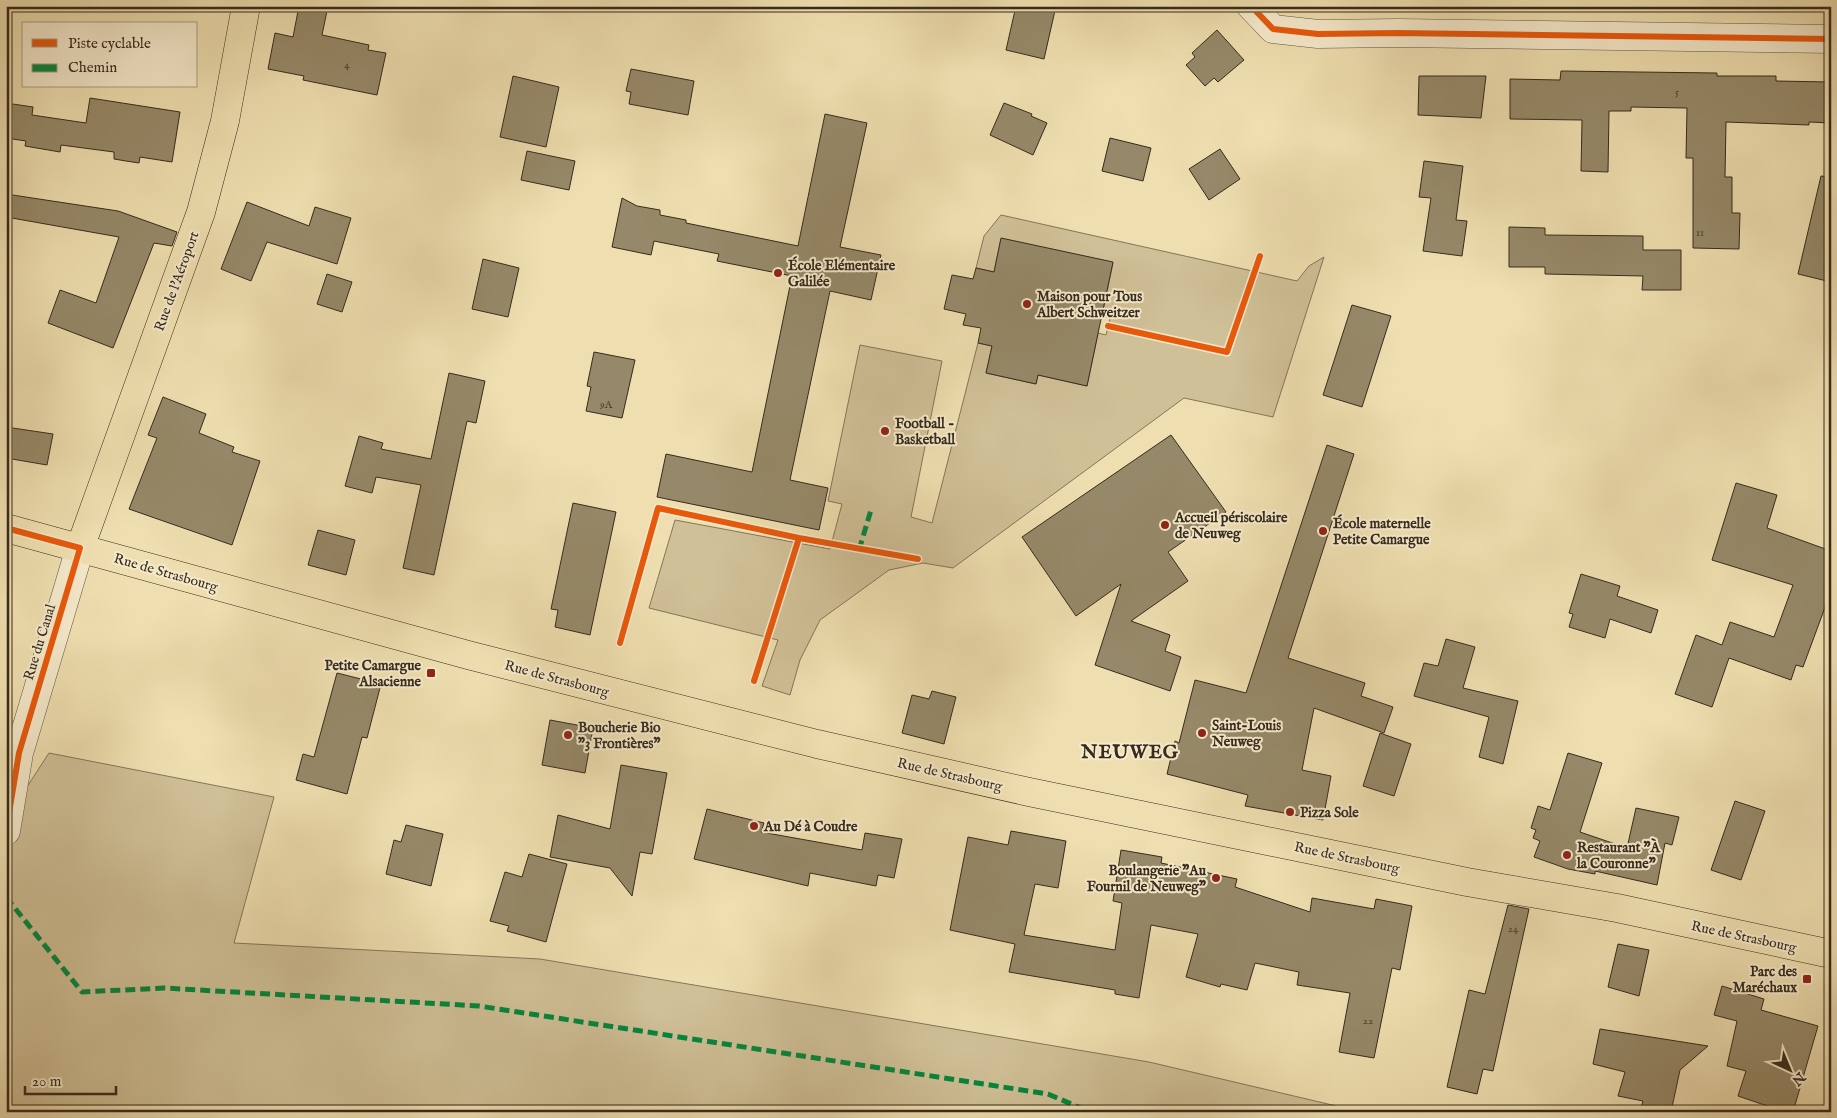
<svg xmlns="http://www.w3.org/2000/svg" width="1837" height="1118" viewBox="0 0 1837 1118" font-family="'IM FELL English',serif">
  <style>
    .green { fill: #d0c097; stroke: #83765a }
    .building { fill: #968969; stroke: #362b1d }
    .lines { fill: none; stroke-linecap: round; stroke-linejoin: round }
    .minor-casing { stroke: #645842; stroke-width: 29 }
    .major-casing { stroke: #362b1d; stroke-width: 29 }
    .minor { stroke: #f5eacc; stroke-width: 28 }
    .major { stroke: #efdfb0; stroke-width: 28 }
    .quiet { stroke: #00873e; stroke-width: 5; stroke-dasharray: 10 5; stroke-linecap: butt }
    .cycleway-casing { stroke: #f5eacc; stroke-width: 9 }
    .cycleway { stroke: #e8590c; stroke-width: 6 }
    .poi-dot { fill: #8f2418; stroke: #f5eacc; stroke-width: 2 }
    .labels { text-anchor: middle; stroke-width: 4; stroke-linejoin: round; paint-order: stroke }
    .number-label { font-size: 11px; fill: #4e4230 }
    .poi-label { font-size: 14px; font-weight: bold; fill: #362b1d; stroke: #f5eacc; text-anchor: start }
    .street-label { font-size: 14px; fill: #362b1d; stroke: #f5eacc }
    .district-label { font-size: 19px; font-weight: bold; letter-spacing: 1px; fill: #362b1d; stroke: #f5eacc }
  </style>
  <rect width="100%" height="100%" fill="#efdfb0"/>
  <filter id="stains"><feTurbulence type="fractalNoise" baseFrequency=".004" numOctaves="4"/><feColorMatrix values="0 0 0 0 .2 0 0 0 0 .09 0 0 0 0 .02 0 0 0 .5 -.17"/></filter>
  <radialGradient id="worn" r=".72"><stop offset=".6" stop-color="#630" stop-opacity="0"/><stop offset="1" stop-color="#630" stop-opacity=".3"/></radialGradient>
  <path class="green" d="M1001,215L1297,281L1309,266L1324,257L1273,417L1184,398L953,568L923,563L889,570L820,620L800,660L790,695L762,686L778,640L649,608L675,520L830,549L842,504L828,501L860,345L942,361L911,517L932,523L978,343L992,346L986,373L1036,384L1038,375L1087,386L1098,333L1106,335L1110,318L1102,316L1113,263L1001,239L994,272L976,268L984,236Z
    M49,753L274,797L234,943L540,959L1149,1062L1362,1112H6V819Z"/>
  <path class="building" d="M299,6H328L322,35L369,45L368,50L386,53L377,95L303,80L304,76L268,69L275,33L293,37Z
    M1016,6H1056L1044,59L1006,50Z
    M1217,30L1244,60L1218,82L1214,78L1205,86L1186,65L1195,57L1192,53Z
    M631,69L694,81L688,115L629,104L631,92L626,91Z
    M1561,71L1717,73V76H1776V81L1831,82V123L1809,122V125L1726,122L1725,177H1732V213H1740L1739,249L1693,248V158H1686L1687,108L1631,107V111H1609L1608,172L1581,171L1582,120L1510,119V79L1560,80Z
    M513,76L559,87L546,147L500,137Z
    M1419,76H1486L1481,118L1418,115Z
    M90,98L180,112L172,162L140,157L139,163L126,161L114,159V152L61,145L60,152L25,146L26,141L6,138V103L33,107L32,115L86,123Z
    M1004,103L1032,114L1031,116L1047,123L1033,155L990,135Z
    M825,114L867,123L840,247L881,255L871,300L830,291L790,480L828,488L819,530L657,497L666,454L752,472L792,276L717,261L719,254L654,241L651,255L612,247L622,198L637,206L660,210V215L686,220V223L798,246Z
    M1110,138L1151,148L1143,181L1102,171Z
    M1220,149L1240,179L1209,200L1189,169Z
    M527,151L575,161L569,190L521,180Z
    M1424,161L1463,166L1456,220L1467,221L1462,256L1423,251L1431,198L1419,197Z
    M1821,176L1831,177V282L1798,274Z
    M6,194L118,211L177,232L172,246L154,243L113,348L48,323L60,290L96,303L119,237L6,217Z
    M247,202L309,226L315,207L351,218L337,264L267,242L251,281L221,269Z
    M1509,227L1545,228V235L1643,236V250H1681V290H1642L1643,276L1545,274V267H1509Z
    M1001,238L1113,262L1087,386L1038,375L1036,384L986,373L992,346L978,343L981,328L963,325L966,314L944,309L952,275L973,279L976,268L994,272Z
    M483,259L519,268L508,317L472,309Z
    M327,274L352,282L342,312L317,304Z
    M1352,305L1391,316L1362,407L1323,395Z
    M594,352L635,360L622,418L586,411L591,387L587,386Z
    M449,373L485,381L476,423L467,421L434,575L403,568L421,485L376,477L372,493L345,486L359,436L383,443L381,449L431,459Z
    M163,397L206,414L199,433L234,447L232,452L260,461L232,545L129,509L157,438L148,435Z
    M6,427L53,434L47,465L6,458Z
    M1171,435L1226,512L1168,552L1188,581L1131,621L1170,635L1165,651L1181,657L1170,691L1095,665L1121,584L1076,616L1022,537Z
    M1327,445L1354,454L1288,658L1365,683L1361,696L1393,707L1384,733L1314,708L1302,770L1331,776L1323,820L1245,806L1248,795L1167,774L1175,741L1179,743L1195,680L1246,693Z
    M1736,483L1777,495L1767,528L1831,551V591L1803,667L1796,665L1791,680L1729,658L1712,707L1675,694L1696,635L1722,645L1730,622L1774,637L1793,585L1712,560Z
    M573,503L616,512L590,635L555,627L558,610L551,609Z
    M318,530L355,540L346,575L308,565Z
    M1581,574L1620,586L1617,596L1658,610L1651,633L1610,619L1605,638L1569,627L1573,614L1569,613Z
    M1446,639L1475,647L1463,688L1518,701L1503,764L1479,757L1489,717L1414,696L1424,663L1438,666Z
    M337,673L381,684L367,738L362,737L347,794L296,780L303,754L314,757Z
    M932,691L956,697L944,744L902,733L912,695L929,699Z
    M550,720L593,728L585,773L542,765Z
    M1380,733L1411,744L1394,796L1363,786Z
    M1568,753L1602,763L1580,832L1627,848L1636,808L1679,817L1672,845L1665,843L1657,885L1595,871V874L1568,869L1534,857L1540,841L1533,838L1536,830L1531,828L1538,806L1550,810Z
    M621,765L667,773L652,854L640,852L632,896L610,868L550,857L558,815L610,829Z
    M1735,801L1765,811L1741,880L1711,870Z
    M707,809L764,823L761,832L862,850L865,833L902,839L894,878L878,875L876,886L810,873L808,886L694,859Z
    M406,825L443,834L431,886L386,874L394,840L401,842Z
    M1011,831L1066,841L1058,888L1035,884L1024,935L1115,950L1122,903L1113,901L1121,850L1162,857L1161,863L1237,879L1235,887L1310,912L1312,898L1374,909L1376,899L1412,906L1400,970L1392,968L1374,1058L1339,1052L1350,993L1297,985L1299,972L1255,963L1247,990L1221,984L1220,987L1186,977L1198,934L1151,925L1139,998L1115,994V990L1009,972L1015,944L950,930L968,837L1008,845Z
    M529,854L567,864L546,942L507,931L509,926L490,921L505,872L522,877Z
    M1508,905L1529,909L1493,1071L1483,1069L1477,1094L1447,1087L1469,990L1485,994Z
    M1618,944L1649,950L1639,996L1608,987Z
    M1722,986L1764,999L1761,1010L1818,1026L1793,1112H1785L1738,1096L1746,1071L1727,1066L1737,1021L1714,1015Z
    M1600,1029L1708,1046L1680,1070L1671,1112H1660L1641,1108L1643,1101L1618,1096L1625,1072L1593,1064Z"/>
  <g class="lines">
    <g class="minor-casing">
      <path id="minor" d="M1251,6L1273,29L1318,34L1398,33L1831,39
        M6,831L19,753L80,548"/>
    </g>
    <g class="major-casing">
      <path id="major" d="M6,528L468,655L817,744L1029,792L1467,882L1617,908L1831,954
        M80,548L201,212L225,121L246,6"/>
    </g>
    <use href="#minor" class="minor"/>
    <use href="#major" class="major"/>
    <path class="quiet" d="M859,550L871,510
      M6,897L82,992L164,988L479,1006L1048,1094L1090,1112"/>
    <g class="cycleway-casing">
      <path id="cycleway" d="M1251,6L1273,29L1318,34L1398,33L1831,39
        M1108,326L1227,352L1260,256
        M6,528L80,548L19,753L6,831
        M620,643L658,508L799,538L918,559
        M754,681L799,538"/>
    </g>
    <use href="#cycleway" class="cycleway"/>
  </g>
  <g class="poi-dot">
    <circle cx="778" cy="273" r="5"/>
    <circle cx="1027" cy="304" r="5"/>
    <circle cx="885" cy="431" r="5"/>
    <circle cx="1165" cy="525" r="5"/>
    <circle cx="1323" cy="531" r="5"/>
    <rect x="426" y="668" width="10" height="10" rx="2.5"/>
    <circle cx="1202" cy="733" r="5"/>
    <circle cx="568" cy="735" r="5"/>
    <circle cx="1290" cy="812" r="5"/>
    <circle cx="754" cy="826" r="5"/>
    <circle cx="1567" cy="855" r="5"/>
    <circle cx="1216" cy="878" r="5"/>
    <rect x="1802" y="974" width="10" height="10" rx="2.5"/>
  </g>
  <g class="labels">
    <g class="number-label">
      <text x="347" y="68">4</text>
      <text x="1677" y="95">5</text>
      <text x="1700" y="236">11</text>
      <text x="606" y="408">9A</text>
      <text x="1513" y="932">24</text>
      <text x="1368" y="1024">22</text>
    </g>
    <g class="poi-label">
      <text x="788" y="270">École Elémentaire<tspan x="788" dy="16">Galilée</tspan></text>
      <text x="1037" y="301">Maison pour Tous<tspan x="1037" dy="16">Albert Schweitzer</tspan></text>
      <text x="895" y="428">Football -<tspan x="895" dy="16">Basketball</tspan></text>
      <text x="1175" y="522">Accueil périscolaire<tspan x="1175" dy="16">de Neuweg</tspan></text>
      <text x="1333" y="528">École maternelle<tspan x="1333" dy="16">Petite Camargue</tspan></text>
      <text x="421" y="670" text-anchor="end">Petite Camargue<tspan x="421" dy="16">Alsacienne</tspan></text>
      <text x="1212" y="730">Saint-Louis<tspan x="1212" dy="16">Neuweg</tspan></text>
      <text x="578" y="732">Boucherie Bio<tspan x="578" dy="16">"3 Frontières"</tspan></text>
      <text x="1300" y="817">Pizza Sole</text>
      <text x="764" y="831">Au Dé à Coudre</text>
      <text x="1577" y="852">Restaurant "À<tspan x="1577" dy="16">la Couronne"</tspan></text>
      <text x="1206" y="875" text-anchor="end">Boulangerie "Au<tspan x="1206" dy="16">Fournil de Neuweg"</tspan></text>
      <text x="1797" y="976" text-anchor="end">Parc des<tspan x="1797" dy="16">Maréchaux</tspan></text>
    </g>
    <g class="street-label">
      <text transform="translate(176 281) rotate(-70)" y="5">Rue de l'Aéroport</text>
      <text transform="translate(166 572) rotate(16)" y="5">Rue de Strasbourg</text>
      <text transform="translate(39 642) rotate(-73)" y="5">Rue du Canal</text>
      <text transform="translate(557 678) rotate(15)" y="5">Rue de Strasbourg</text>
      <text transform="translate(950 774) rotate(13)" y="5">Rue de Strasbourg</text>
      <text transform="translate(1347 857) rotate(12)" y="5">Rue de Strasbourg</text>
      <text transform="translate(1744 936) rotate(12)" y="5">Rue de Strasbourg</text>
    </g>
    <g class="district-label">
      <text x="1130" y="758">NEUWEG</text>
    </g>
  </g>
  <rect width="1837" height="1118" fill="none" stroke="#efdfb0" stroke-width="25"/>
  <rect x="8" y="8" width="1822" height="1103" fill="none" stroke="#362b1d" stroke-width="2.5"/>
  <rect x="12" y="12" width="1812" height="1093" fill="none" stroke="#362b1d"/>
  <rect x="22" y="22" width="175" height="65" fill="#f5eacc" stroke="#a99e86"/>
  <rect x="32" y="39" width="25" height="8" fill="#e8590c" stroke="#a99e86"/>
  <text x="68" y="48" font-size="15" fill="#362b1d">Piste cyclable</text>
  <rect x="32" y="64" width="25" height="8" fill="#00873e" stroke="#a99e86"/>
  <text x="68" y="72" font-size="15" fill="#362b1d">Chemin</text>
  <g transform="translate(1790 1070) rotate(136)" stroke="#f5eacc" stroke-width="4" paint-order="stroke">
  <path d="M0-4L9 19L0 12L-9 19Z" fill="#362b1d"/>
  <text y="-8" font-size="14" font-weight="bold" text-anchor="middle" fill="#362b1d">N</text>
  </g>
  <path d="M25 1086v8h91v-8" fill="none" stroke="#362b1d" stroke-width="2.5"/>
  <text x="32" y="1086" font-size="15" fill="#362b1d" stroke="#f5eacc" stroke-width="4" paint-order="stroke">20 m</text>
  <rect width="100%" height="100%" filter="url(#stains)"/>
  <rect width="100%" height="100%" fill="url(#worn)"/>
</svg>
